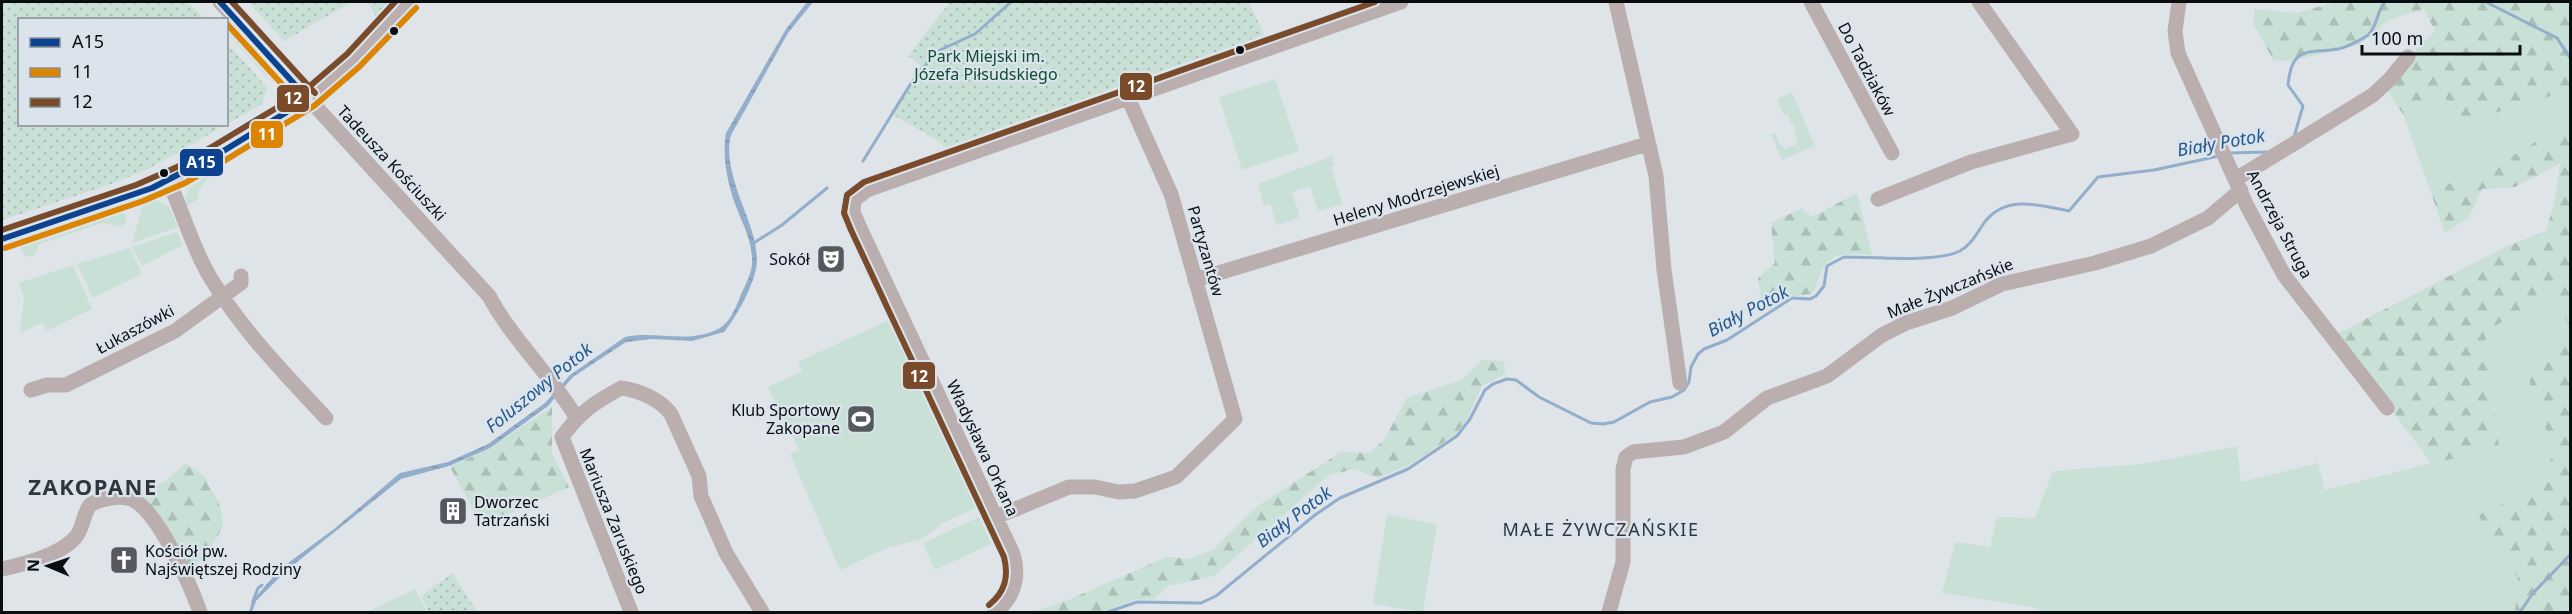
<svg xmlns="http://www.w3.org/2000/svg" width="2572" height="614" viewBox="0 0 2572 614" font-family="'Noto Sans',sans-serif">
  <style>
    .grass { fill: #c9e0d6 }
    .forest { fill: url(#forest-firs) }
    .park { fill: url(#park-dots) }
    .water { fill: url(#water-ripples) }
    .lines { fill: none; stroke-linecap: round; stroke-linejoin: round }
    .stream { stroke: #93aeca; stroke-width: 3 }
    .minor { stroke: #bbaeae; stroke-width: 15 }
    .bus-1-casing { stroke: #dbe4ed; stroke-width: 10 }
    .bus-2-casing { stroke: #dbe4ed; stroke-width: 10 }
    .bus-3-casing { stroke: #dbe4ed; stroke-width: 10 }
    .bus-1 { stroke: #0d438e; stroke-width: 6 }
    .bus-2 { stroke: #dc8502; stroke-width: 6 }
    .bus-3 { stroke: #7a4b2a; stroke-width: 6 }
    .bus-dot { fill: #0a0d10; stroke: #dbe4ed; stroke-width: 2 }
    .labels { text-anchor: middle; stroke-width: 4.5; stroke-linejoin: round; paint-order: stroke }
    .park-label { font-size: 16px; fill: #0e4c30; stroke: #dbe4ed }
    .street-label { font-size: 16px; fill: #0a0d10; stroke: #dbe4ed }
    .poi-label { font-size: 16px; fill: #0a0d10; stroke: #dbe4ed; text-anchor: end }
    .water-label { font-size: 18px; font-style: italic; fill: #25598b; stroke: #dbe4ed }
    .neighbourhood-label { font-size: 18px; letter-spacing: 1.5px; fill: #2f363d; stroke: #dbe4ed }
    .district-label { font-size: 22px; font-weight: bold; letter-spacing: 1.5px; fill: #2f363d; stroke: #dbe4ed }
    .line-badge { stroke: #dbe4ed; stroke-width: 2 }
    .badge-label { font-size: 16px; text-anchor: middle; font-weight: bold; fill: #fff }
  </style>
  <defs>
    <pattern id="forest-firs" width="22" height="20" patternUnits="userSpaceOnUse" patternTransform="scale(1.5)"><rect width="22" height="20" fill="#c9e0d6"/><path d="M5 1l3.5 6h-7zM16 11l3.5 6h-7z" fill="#abbfb7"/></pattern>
    <pattern id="park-dots" width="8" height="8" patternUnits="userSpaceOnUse" patternTransform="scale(1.5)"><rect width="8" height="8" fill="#c9e0d6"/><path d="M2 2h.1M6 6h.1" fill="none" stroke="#abbfb7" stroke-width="1.8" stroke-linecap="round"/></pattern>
    <pattern id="water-ripples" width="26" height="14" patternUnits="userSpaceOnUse" patternTransform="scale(1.5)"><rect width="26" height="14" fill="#93aeca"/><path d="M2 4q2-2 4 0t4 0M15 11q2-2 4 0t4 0" fill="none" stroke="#7d94ac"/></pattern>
  </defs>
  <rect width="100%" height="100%" fill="#dfe4e9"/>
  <path class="grass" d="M232,2H238L281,48L276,52Z
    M227,23L272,73L267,77L227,33Z
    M1275,79L1299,151L1242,170L1219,97Z
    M2570,87V124L2542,138L2488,170L2430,190L2403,114L2443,91L2458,124L2553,95Z
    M1792,92L1815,146L1782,160L1759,106L1771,134L1775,133L1780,146L1782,145L1785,149L1797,144L1796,141L1798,140L1797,136L1794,137L1793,135H1796L1794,132L1796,130L1793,123H1790V120L1788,122L1790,119L1788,115H1784L1777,99Z
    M1332,156L1335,165L1331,167L1342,204L1318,211L1310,186L1292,192L1300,218L1277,225L1270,204L1264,206L1258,184Z
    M209,176L200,189L197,200L187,206C182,189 196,183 209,176Z
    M158,200L169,207L178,227L132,243L143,205L147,201Z
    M119,211L125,214L127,219L122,228L103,223L39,244L35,254L30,257L23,254L21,248L26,241Z
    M177,232L183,245L142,266L132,247Z
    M130,248L142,274L93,298L77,264Z
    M73,265L92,309L46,331L42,323L20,333L24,298L19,283Z
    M2549,293L2570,326V332L2530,362V403L2543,420L2553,456L2520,497L2479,515L2518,577L2515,612H2044L2037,608L1942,593L1955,542L1990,547L1997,517L2035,518L2053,471L2141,464L2237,446L2241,482L2318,463L2325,490L2499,446L2485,332Z
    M891,319L980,506L943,523L922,539L887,548L840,570L790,454L799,450L768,387L802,371L798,362Z
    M1387,515L1437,524L1423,612L1373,604Z
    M979,517L991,544L935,570L923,543Z
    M415,589L427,612H367Z"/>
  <path class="forest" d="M2336,2H2570V87L2554,95L2458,124L2443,92L2403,114L2382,83L2435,31L2424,9L2389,20L2359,45L2294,60L2274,61L2253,24L2255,9L2296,13Z
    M2570,124V326L2549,293L2485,332L2499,446L2432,464L2335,335L2505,247L2546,231L2555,200L2560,164L2515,187L2482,189L2469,217L2445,233L2430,190L2488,170L2542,138Z
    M1857,193L1872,255C1851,254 1831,250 1821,272C1816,281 1818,287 1811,294L1792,296L1762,313L1758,278L1775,263L1771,223L1802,208L1812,217Z
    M2570,332V612H2515L2518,577L2478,515L2520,497L2553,456L2543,420L2530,403V362Z
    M1482,360L1504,361L1505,374L1482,386L1467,419L1456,434L1409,465L1378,478L1354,469L1329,475L1214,576L1168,586L1153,600L1137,599L1102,612H1032L1068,600L1166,557L1190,559L1214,549L1256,507L1341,452L1369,453L1384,440L1407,398L1462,380Z
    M552,407V454L569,487L482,526L450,467L490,448Z
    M186,463L206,478C209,491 218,496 220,507C222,511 223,521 222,525C220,538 198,568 187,574L139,497L145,488L163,483Z"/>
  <path class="park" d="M2,2H188L205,19L20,20V124H226L227,43L263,83L267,89L262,104L148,169L111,184L2,220Z
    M248,2H352L284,41Z
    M367,2H393L378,19Z
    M950,2H1249L1264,35L944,148L942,143L890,113L921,65L908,56Z
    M452,573L477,612H429L421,596Z"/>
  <path class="water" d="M807,2H813L788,33L731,135C727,150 730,164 734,180C741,206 757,233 757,261C757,280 736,318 724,332L692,341L652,339L626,342L573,377L548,406L490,448L449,466L401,479L287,570L256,601L252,612H249L252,601L280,569L334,529L400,473L448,462L488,444L545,403L570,375L625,337C656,330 690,345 720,328C730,322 736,307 740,297C744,287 752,274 752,263C753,241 741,221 734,201C727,180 722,155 726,133L786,29Z"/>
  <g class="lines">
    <path class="stream" d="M2486,2L2557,38L2570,58
      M2294,137L2303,106L2288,85C2292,44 2309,54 2338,49C2347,47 2361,40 2368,35C2377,28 2377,10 2385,2
      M2229,153L2267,152
      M863,161L910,85L929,61L940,50L975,34L1011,2
      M752,244L782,225L827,188
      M253,601L258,588L262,585
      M1108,612L1137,602L1201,603L1216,596L1315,515L1340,498L1408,469L1457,436L1470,419L1485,390L1493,384L1507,379L1516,380L1539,397L1591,423L1603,424L1614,422L1650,402L1672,397L1684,390L1689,382L1691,367L1698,354L1704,349L1727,340L1792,298L1810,299L1816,296L1824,286L1827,266L1844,257C1872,257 1936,263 1960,251C1971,245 1977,233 1984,223C2005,194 2040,205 2069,211L2098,177L2154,170L2219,156
      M2520,612L2533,593L2570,555"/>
    <path class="minor" d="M220,2L489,296C512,339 550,374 576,417
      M1616,2L1656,176L1664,270L1680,383
      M1811,2L1892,153
      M2179,2L2175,31L2178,53L2247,206L2284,275L2387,408
      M2236,179L2373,95L2389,80L2408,57
      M168,180C183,212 192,247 210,277C241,329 285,374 326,418
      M1878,199L1971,162L2072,134L1979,2
      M2,239L139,193L181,175L220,153L308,99L353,61L410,2
      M1195,280L1647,144
      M31,390L47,385H66L175,331L241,283V276
      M996,517L1069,487H1095L1119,492L1135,491L1176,477L1235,419L1171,194L1128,98
      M2,569C24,564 58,556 75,538C83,530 83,514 90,505C102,498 122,494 135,501C160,516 190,584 200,612
      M631,612L562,437C579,413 595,402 621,388C639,390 661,400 671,414L699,476L701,496L726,553L762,612
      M995,612C1014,598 1020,577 1013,554L859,226L853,212L854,200L867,190L1401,2
      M1609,612L1623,562V469L1626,457L1633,452L1684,447L1724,432L1767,398L1827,376L1882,335L1906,323L1952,308L2002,284L2095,263L2151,246L2208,218L2241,190"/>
    <g class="bus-1-casing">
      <path id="bus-1" d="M220,2L308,99
        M2,239L152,188L220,153L308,99"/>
    </g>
    <g class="bus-2-casing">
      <path id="bus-2" d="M226,23L301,105
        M5,248L143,201L185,183L224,161L314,106L359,67L416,8"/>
    </g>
    <g class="bus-3-casing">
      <path id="bus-3" d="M232,2L315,93
        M2,230L136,185L177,167L215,145L303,92L347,54L395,2
        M989,605C1005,592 1009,577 1004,557L851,230L844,213L847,195L864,182L1375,2"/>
    </g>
    <use href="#bus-1" class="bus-1"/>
    <use href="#bus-2" class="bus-2"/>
    <use href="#bus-3" class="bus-3"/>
  </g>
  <defs>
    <g id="theatre-square" transform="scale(1.5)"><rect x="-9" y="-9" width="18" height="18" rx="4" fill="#55585c" stroke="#dbe4ed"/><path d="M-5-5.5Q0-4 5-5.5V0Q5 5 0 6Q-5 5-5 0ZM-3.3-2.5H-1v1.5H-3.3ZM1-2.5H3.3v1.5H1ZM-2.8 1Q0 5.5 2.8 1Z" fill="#fff"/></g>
    <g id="stadium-square" transform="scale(1.5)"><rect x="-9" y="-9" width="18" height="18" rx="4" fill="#55585c" stroke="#dbe4ed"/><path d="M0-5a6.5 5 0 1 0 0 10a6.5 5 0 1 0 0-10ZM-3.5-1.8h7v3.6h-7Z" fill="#fff"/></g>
    <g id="building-square" transform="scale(1.5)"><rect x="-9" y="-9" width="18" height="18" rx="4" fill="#55585c" stroke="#dbe4ed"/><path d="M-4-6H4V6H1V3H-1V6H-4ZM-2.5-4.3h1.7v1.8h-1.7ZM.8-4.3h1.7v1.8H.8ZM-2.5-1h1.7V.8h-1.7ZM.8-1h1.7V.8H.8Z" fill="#fff"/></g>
    <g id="church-square" transform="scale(1.5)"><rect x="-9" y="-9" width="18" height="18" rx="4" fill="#55585c" stroke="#dbe4ed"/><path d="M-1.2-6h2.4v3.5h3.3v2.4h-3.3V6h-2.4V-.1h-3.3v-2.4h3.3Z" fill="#fff"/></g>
  </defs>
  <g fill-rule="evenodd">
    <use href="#theatre-square" x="831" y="259"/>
    <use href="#stadium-square" x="861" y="419"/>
    <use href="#building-square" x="453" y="511"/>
    <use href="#church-square" x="124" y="560"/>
  </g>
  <g class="bus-dot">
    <circle cx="394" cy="31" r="5"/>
    <circle cx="1240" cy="50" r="5"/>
    <circle cx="164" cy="173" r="5"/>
  </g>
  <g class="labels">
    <g class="park-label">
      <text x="986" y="62">Park Miejski im.<tspan x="986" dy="18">Józefa Piłsudskiego</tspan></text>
    </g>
    <g class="street-label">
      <text transform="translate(1867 69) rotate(62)" y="6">Do Tadziaków</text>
      <text transform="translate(392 163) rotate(47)" y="6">Tadeusza Kościuszki</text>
      <text transform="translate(1416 195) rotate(-17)" y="6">Heleny Modrzejewskiej</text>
      <text transform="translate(2280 224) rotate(62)" y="6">Andrzeja Struga</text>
      <text transform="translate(1206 251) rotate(74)" y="6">Partyzantów</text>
      <text transform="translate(1950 288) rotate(-22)" y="6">Małe Żywczańskie</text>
      <text transform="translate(135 329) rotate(-28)" y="6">Łukaszówki</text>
      <text transform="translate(983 448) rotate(65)" y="6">Władysława Orkana</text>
      <text transform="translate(614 521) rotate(68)" y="6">Mariusza Zaruskiego</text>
    </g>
    <g class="poi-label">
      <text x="810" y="265">Sokół</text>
      <text x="840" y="416">Klub Sportowy<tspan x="840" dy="18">Zakopane</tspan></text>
      <text x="474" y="508" text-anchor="start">Dworzec<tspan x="474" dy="18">Tatrzański</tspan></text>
      <text x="145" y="557" text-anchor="start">Kościół pw.<tspan x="145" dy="18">Najświętszej Rodziny</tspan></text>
    </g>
    <g class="water-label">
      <text transform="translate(2221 143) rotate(-10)" y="6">Biały Potok</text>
      <text transform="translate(1748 311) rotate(-28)" y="6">Biały Potok</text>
      <text transform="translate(539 388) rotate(-39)" y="6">Foluszowy Potok</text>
      <text transform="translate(1294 517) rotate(-37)" y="6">Biały Potok</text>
    </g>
    <g class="neighbourhood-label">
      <text x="1601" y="536">MAŁE ŻYWCZAŃSKIE</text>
    </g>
    <g class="district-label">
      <text x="93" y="495">ZAKOPANE</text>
    </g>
  </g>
  <g class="line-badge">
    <rect x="1119" y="72" width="34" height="29" rx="6" fill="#7a4b2a"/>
    <rect x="276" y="84" width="34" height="29" rx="6" fill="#7a4b2a"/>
    <rect x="250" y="120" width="34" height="29" rx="6" fill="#dc8502"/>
    <rect x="179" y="148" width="45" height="29" rx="6" fill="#0d438e"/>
    <rect x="902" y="361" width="34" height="29" rx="6" fill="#7a4b2a"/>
  </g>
  <g class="badge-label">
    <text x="1136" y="92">12</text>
    <text x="293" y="104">12</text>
    <text x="267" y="140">11</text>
    <text x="201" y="168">A15</text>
    <text x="919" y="382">12</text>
  </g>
  <rect width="2572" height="614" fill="none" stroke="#0a0d10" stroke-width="6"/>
  <rect x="18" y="18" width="210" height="108" fill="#dbe4ed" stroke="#878e95" stroke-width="1.5"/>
  <rect x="30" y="38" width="30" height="9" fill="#0d438e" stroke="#878e95" stroke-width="1.5"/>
  <text x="72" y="48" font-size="18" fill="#0a0d10">A15</text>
  <rect x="30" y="68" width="30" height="9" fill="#dc8502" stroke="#878e95" stroke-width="1.5"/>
  <text x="72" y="78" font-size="18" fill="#0a0d10">11</text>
  <rect x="30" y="98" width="30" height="9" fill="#7a4b2a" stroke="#878e95" stroke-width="1.5"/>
  <text x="72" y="108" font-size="18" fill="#0a0d10">12</text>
  <g transform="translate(48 566) rotate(272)" stroke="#dbe4ed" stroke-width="4.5" paint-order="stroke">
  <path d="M0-4.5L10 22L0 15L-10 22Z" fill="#0a0d10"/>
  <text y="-9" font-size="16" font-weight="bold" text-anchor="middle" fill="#0a0d10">N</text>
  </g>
  <path d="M2362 45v9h158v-9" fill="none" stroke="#0a0d10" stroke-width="3"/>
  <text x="2371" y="45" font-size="18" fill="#0a0d10" stroke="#dbe4ed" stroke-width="4.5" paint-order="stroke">100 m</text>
</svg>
